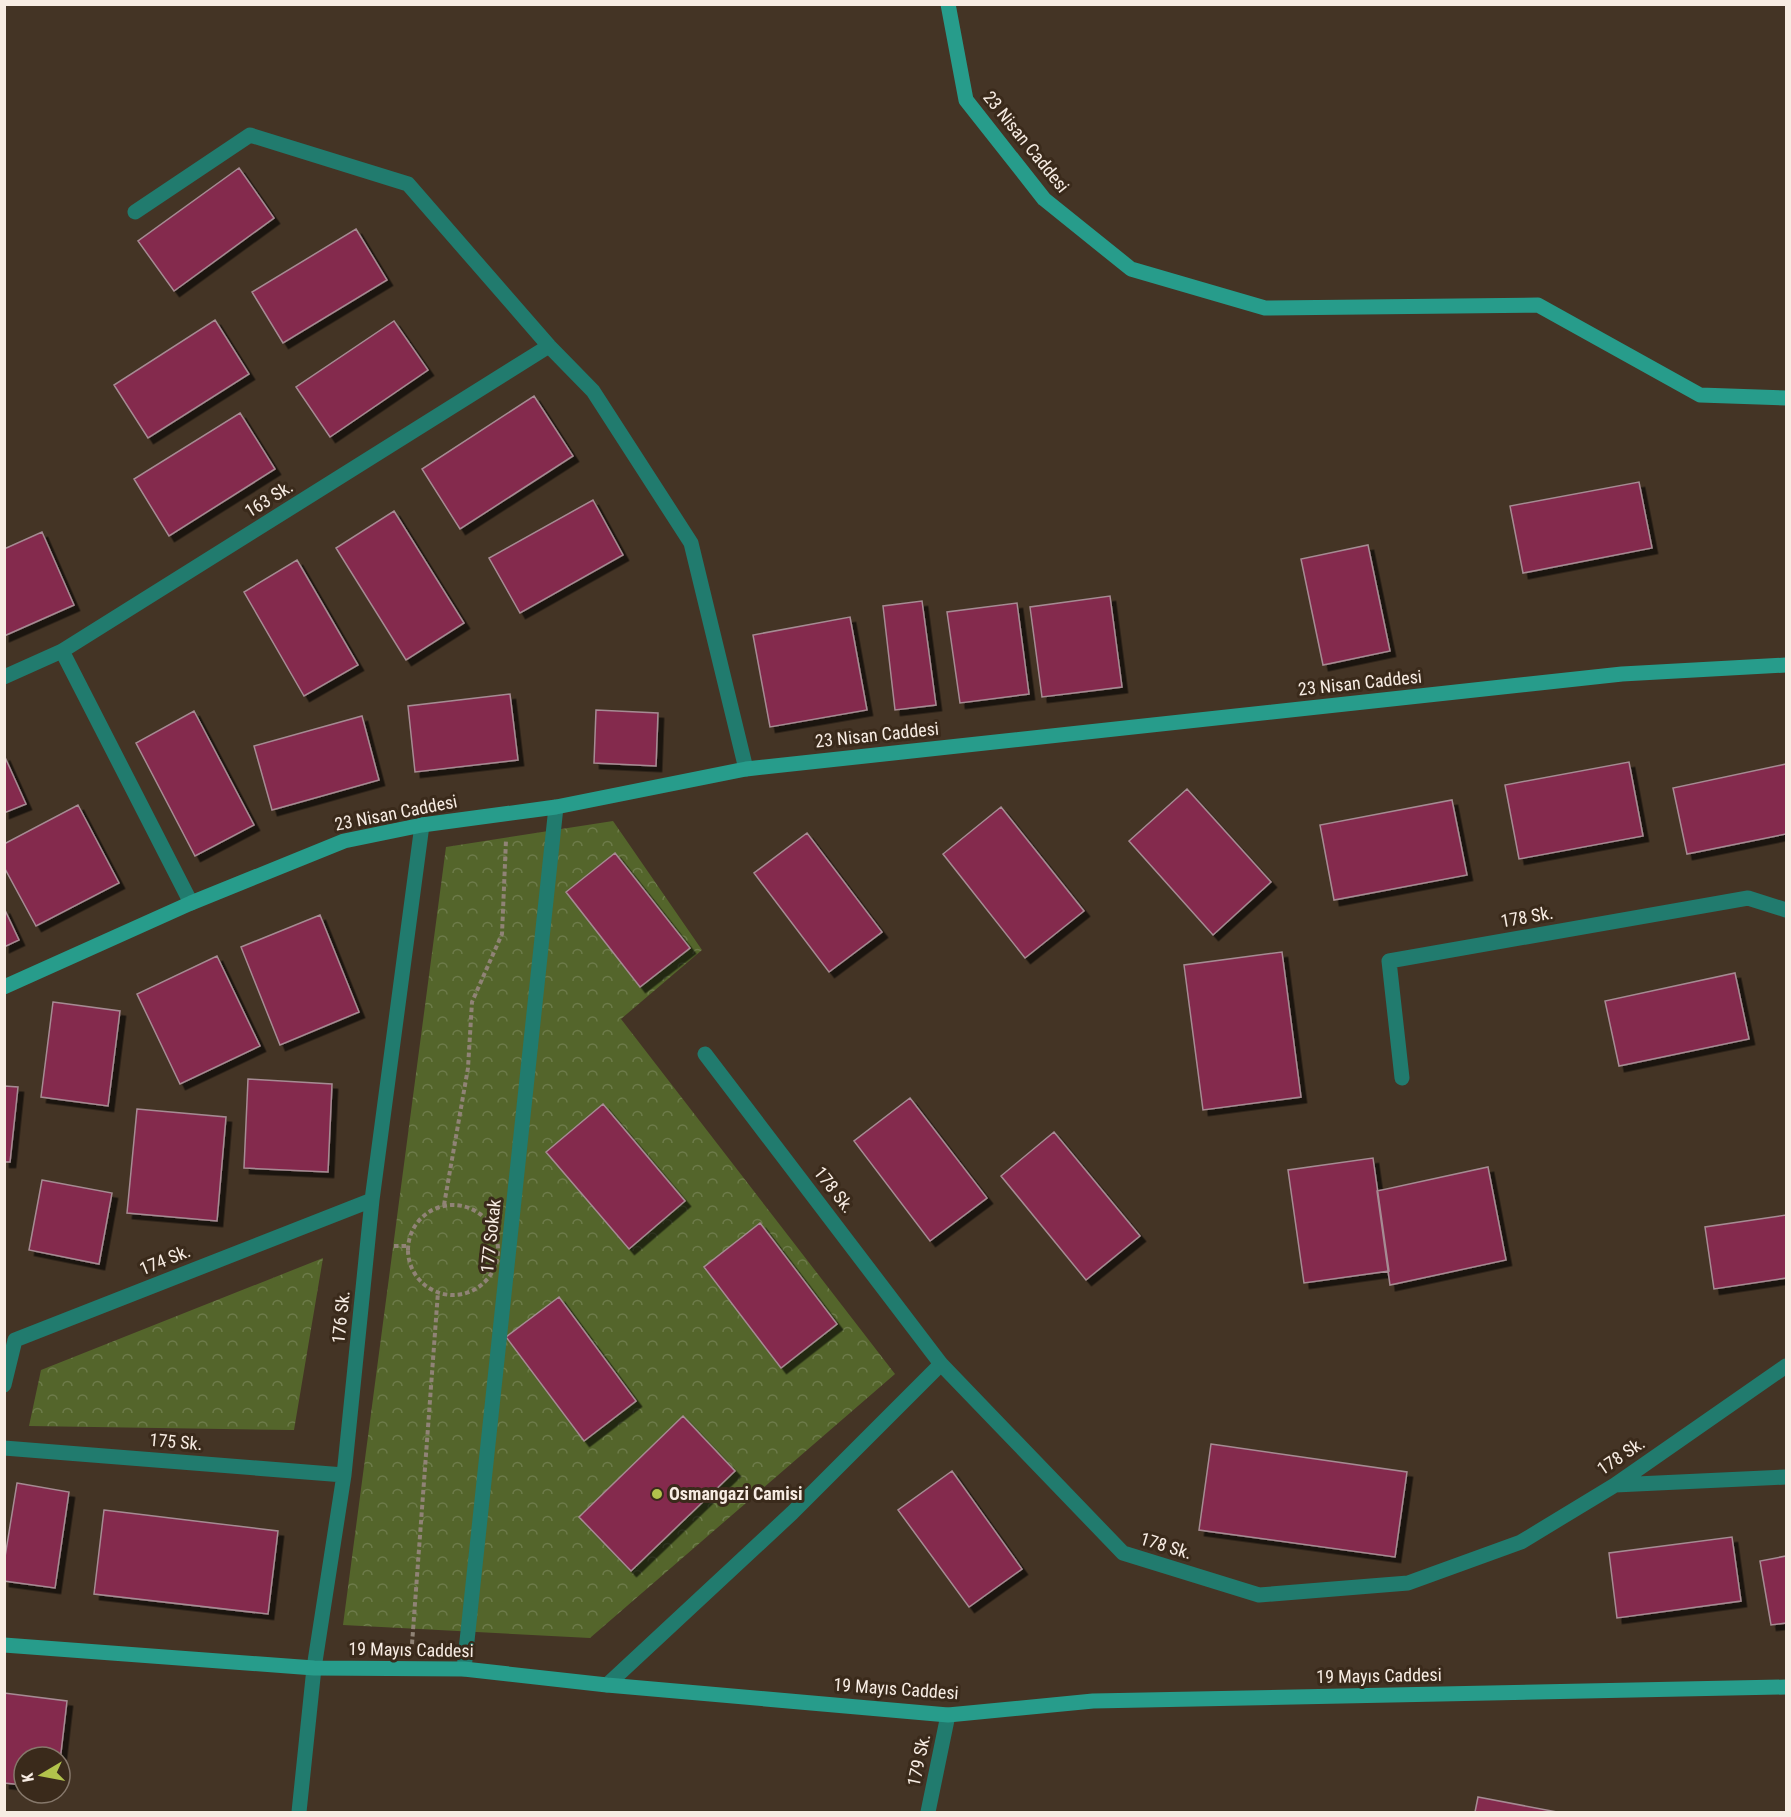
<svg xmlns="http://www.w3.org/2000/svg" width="1791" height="1817" viewBox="0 0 1791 1817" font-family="'Roboto Condensed',sans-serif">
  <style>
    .forest { fill: url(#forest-crowns) }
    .building { fill: #84294e; stroke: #a68b93; stroke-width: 1.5; filter: url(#shadow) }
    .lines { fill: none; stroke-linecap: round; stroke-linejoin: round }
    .path { stroke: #908376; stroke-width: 4; stroke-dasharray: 4.5 3; stroke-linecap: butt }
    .street { stroke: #217b6e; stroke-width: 15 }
    .secondary { stroke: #279c8b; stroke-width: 15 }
    .poi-dot { fill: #b2c34c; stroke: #3a2a1b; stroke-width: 2 }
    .labels { text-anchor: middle; stroke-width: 6; stroke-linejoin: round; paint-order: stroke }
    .street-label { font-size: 18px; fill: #f7ece3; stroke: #3a2a1b }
    .poi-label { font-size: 18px; font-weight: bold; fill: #f7ece3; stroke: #3a2a1b; text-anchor: start }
  </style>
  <defs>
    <pattern id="forest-crowns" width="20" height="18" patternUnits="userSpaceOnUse" patternTransform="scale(1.5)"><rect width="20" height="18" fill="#54652b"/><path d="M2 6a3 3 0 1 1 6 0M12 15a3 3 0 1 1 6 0" fill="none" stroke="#6d7b4a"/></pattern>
    <filter id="shadow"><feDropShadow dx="5.5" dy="5.5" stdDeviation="0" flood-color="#0009"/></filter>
  </defs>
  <rect width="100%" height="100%" fill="#443425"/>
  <path class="forest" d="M613,821L702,950L621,1019L895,1374L590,1638L343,1625L446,847Z
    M323,1258L294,1430L29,1426L41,1370Z"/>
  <path class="building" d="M239,168L274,218L174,291L138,241Z
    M356,229L387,280L283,343L252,292Z
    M215,320L249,374L148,438L114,385Z
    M394,321L428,370L330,437L296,387Z
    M534,396L573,456L460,529L422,469Z
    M240,413L275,469L169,536L134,479Z
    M1639,482L1652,548L1523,573L1510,506Z
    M593,500L623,555L520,613L489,558Z
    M394,511L464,623L406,660L336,548Z
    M42,532L74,605L4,636V549Z
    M1368,545L1390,651L1323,665L1301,559Z
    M297,560L358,665L304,696L244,592Z
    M1110,596L1122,687L1042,697L1030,607Z
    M922,601L936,705L895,710L883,606Z
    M1017,603L1029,694L960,703L947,612Z
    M850,617L867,710L770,727L753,635Z
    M510,694L518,760L415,772L408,706Z
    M596,710L658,713L656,766L594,763Z
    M194,711L254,825L195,856L136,743Z
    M362,716L379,780L272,810L254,746Z
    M4,755L26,804L4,813Z
    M1629,762L1643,836L1519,859L1505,785Z
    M1786,764V834L1687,854L1673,788Z
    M1187,789L1271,882L1213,935L1129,841Z
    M1452,800L1467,875L1334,900L1320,825Z
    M78,805L119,883L36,926L4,867V844Z
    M1001,807L1084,911L1025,958L943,854Z
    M807,833L882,932L829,972L754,873Z
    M615,853L690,948L640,987L566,892Z
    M4,908L19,940L4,947Z
    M320,915L359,1012L280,1045L241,947Z
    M1282,952L1301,1097L1203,1110L1184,965Z
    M217,956L260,1046L180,1084L137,994Z
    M1735,973L1749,1039L1619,1066L1605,1001Z
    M53,1002L120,1011L108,1106L41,1097Z
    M248,1079L332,1084L328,1172L244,1168Z
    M4,1086L18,1087L10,1162H4Z
    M910,1098L987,1198L930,1241L854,1141Z
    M603,1104L685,1201L629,1249L546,1152Z
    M137,1109L226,1117L217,1221L127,1213Z
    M1054,1132L1140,1236L1086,1280L1001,1176Z
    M1373,1158L1389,1271L1304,1283L1288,1170Z
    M1488,1167L1506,1260L1390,1285L1377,1191Z
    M42,1180L112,1193L99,1264L29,1250Z
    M1786,1215V1278L1714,1289L1705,1227Z
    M760,1223L837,1324L781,1368L704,1267Z
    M559,1297L636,1401L584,1441L506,1337Z
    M683,1416L735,1471L631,1571L579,1517Z
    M1211,1444L1407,1472L1395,1557L1199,1530Z
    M952,1471L1022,1569L969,1607L898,1510Z
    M17,1483L69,1492L55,1588L4,1581V1563Z
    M104,1510L278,1531L268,1614L94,1594Z
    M1732,1537L1741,1601L1617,1618L1609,1553Z
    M1786,1556V1623L1771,1625L1760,1561Z
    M4,1693L67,1701L60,1761V1757H24V1785L4,1783Z
    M1478,1797L1557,1812H1475Z"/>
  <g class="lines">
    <path class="path" d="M444,1205L468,1068L472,1002L502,934L506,840
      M408 1250a45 45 0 1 1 90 0a45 45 0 1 1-90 0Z
      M394,1246H408
      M412,1644L438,1292"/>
    <path class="street" d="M135,212L250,135L408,184L549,346L593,391L691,543L746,769
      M62,651L191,903
      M4,677L62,651L549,346
      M705,1054L941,1364L1123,1553L1259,1595L1408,1583L1521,1542L1615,1485L1786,1366
      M1402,1078L1389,961L1748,898L1786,910
      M4,1385L15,1340L372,1200
      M4,1448L344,1475
      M1615,1485L1786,1477
      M464,1669L556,807
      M607,1685L792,1513L941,1364
      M299,1812L314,1668L344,1475L372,1200L422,825
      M928,1812L948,1715"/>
    <path class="secondary" d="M948,4L966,100L1044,199L1131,269L1265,308L1538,305L1700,395L1786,398
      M4,987L191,903L344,841L422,825L556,807L746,769L1622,674L1786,665
      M4,1645L314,1668L464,1669L607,1685L948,1715L1093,1701L1786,1687"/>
  </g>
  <circle class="poi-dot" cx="657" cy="1494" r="6"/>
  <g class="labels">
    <g class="street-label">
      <text transform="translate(1026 142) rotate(51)" y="6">23 Nisan Caddesi</text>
      <text transform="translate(269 499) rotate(-32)" y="6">163 Sk.</text>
      <text transform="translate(1360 683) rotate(-6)" y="6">23 Nisan Caddesi</text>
      <text transform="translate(877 735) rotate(-6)" y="6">23 Nisan Caddesi</text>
      <text transform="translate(396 813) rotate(-11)" y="6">23 Nisan Caddesi</text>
      <text transform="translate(1527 917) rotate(-10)" y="6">178 Sk.</text>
      <text transform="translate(834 1190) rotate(52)" y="6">178 Sk.</text>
      <text transform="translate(491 1236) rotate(-84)" y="6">177 Sokak</text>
      <text transform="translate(165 1260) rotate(-22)" y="6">174 Sk.</text>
      <text transform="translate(341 1317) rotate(-84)" y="6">176 Sk.</text>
      <text transform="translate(176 1442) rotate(5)" y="6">175 Sk.</text>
      <text transform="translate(1621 1456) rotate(-34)" y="6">178 Sk.</text>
      <text transform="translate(1166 1546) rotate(17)" y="6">178 Sk.</text>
      <text transform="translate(411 1650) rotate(1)" y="6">19 Mayıs Caddesi</text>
      <text transform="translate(1379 1676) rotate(-1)" y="6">19 Mayıs Caddesi</text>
      <text transform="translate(896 1689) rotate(4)" y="6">19 Mayıs Caddesi</text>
      <text transform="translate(919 1760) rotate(-78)" y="6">179 Sk.</text>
    </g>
    <g class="poi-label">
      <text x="669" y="1500">Osmangazi Camisi</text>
    </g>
  </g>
  <rect width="1791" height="1817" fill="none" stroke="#f7ece3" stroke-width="12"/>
  <g transform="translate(42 1775) rotate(260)"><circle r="28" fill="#3a2a1b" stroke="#86786b" stroke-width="1.5"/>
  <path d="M0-4.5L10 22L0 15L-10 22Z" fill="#b2c34c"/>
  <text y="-9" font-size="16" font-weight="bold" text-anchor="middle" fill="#f7ece3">K</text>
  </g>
</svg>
